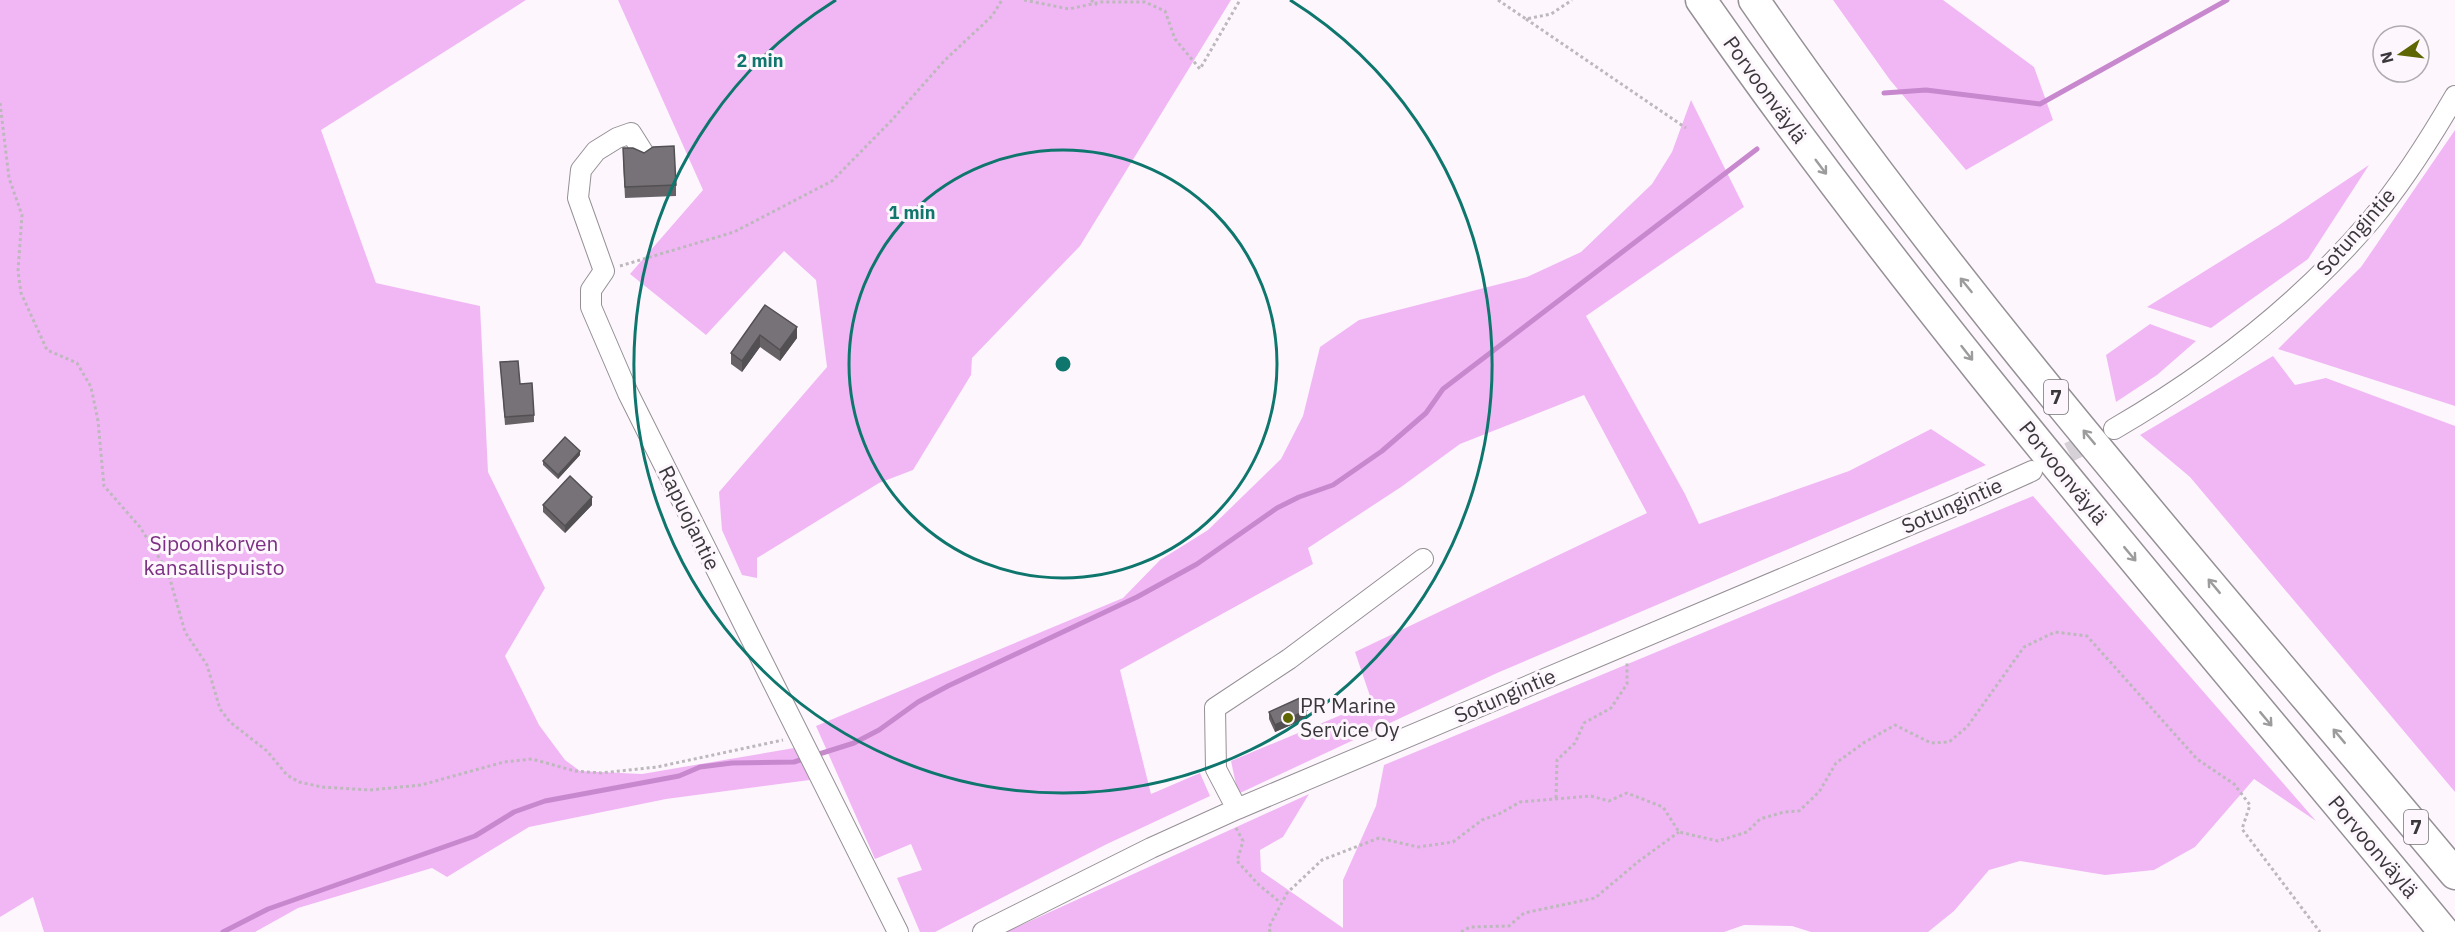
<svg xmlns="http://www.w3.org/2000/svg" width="2455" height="932" viewBox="0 0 2455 932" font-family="'IBM Plex Sans',sans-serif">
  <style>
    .green { fill: #f1b7f5 }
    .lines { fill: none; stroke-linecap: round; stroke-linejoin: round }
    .stream { stroke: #c888cd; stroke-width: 5 }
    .minor-tunnel { stroke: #d6d1d6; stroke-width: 20; stroke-dasharray: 20 10; stroke-linecap: butt }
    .minor-casing { stroke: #959095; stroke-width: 22 }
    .highway-casing { stroke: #959095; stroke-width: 33 }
    .path { stroke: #bcb8bc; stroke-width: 3; stroke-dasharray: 3 3; stroke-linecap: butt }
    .minor { stroke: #fff; stroke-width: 20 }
    .highway { stroke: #fff; stroke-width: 30 }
    .wall { fill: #666266 }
    .shaded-wall { fill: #535053 }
    .building { fill: #777277; stroke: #535053; stroke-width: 1.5 }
    .oneway { stroke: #9c9c9c }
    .ring { fill: none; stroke: #0f766e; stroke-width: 3 }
    .poi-dot { fill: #5e6503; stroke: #fdf7fd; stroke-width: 2 }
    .labels { text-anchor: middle; stroke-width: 6; stroke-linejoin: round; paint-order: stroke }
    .shield { fill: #fdf7fd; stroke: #747174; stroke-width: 1.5 }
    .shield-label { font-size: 20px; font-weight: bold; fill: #3a383a }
    .street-label { font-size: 21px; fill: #3a383a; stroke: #fdf7fd }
    .park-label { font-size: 21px; fill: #7c3083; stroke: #fdf7fd }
    .poi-label { font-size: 21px; fill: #3a383a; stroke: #fdf7fd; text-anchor: start }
    .centre { fill: #0f766e; stroke: #fdf7fd; stroke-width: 3 }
    .ring-label { font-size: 18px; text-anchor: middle; font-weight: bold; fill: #0f766e; stroke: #fdf7fd; stroke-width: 6; stroke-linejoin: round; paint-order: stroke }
  </style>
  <rect width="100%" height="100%" fill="#fdf7fd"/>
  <path class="green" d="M0,0H526L321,130L376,283L480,306L488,472L545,588L505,656L539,725L565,760L580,771L642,774L800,747L810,780L666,799L529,827L447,877L432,868L298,908L255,932H44L33,897L0,917Z
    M618,0H1231L1080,246L972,358L971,375L913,470L879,483L757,558V578L742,575L722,530L719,492L827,367L816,280L784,251L706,335L630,274L703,190Z
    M1833,0H1943L2034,67L2053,120L1966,170L1890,80Z
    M1691,100L1744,207L1586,316L1685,494L1699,524L1849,471L1931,429L1986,465L1497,673L1238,794L1231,761L1372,702L1355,652L1647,513L1584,395L1460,444L1401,487L1308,548L1313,564L1120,670L1151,794L1200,773L1210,796L1107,844L935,932H920L897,878L922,870L911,844L875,859L816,726L1123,598L1160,560L1208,530L1281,459L1303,416L1320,347L1359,320L1527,277L1581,252L1652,184L1672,152Z
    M2455,130V406L2278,349L2361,267Z
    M2369,165L2308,259L2211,328L2147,307L2279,225Z
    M2150,324L2196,341L2157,375L2116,402L2106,355Z
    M2273,356L2295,385L2326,378L2455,426V792L2190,477L2140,435Z
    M2033,496L2316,821L2254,779L2195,847L2154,870L2105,875L2020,861L1989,870L1954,911L1928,932H1811L1792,926L1744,925L1724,932H1006L1309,794L1283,837L1260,850L1261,871L1343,928V880L1376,806L1384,765Z"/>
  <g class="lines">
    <path class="stream" d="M1884,93L1926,90L2040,104L2227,0
      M223,932L268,909L475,836L514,812L545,801L679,776L700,767L732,763L794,762L854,743L879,730L918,702L948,686L1137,597L1197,564L1277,508L1299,497L1333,485L1382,451L1426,413L1443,389L1757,149"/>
    <path class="minor-tunnel" d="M2042,466L2099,437"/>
    <g class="minor-casing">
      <path id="minor" d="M643,152L631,133L617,138L596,151L581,170L578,198L604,271L591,290V307L628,393L898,932
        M2114,429C2210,373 2299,305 2371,220C2403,182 2430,139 2455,96
        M1237,809L1216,769L1215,708L1289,659L1423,559
        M983,932L1151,848L1237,809L1954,506L2032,471"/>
    </g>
    <g class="highway-casing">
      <path id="highway" d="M1701,0C1928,326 2191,625 2444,932
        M1754,0C1966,308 2216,588 2455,874"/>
    </g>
    <path class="path" d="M1024,0L1069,9L1101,2H1145L1165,11L1175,39L1200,69L1240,0
      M1091,0L1097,5
      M1498,0L1526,19L1551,14L1572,0
      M1526,19L1686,128
      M0,103L9,178L22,215L18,271L21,293L47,350L77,363L91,387L98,421L104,486L140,527L168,572L185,632L207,665L220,709L230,722L267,751L287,775L299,782L322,787L370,790L421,785L504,762L532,759L575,771L601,773L657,767L783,740
      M620,266L734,232L832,181L890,122L945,60L992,16L1002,0
      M1556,798L1557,760L1575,743L1584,723L1611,708L1627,684V662
      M1236,828L1243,841L1237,861L1259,885L1281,903
      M1270,932L1269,927L1287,893L1322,860L1379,838L1418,847L1453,842L1482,820L1499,814L1520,802L1591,796L1609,801L1627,793L1663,807L1679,832L1718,841L1747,832L1760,819L1784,812L1799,811L1819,792L1836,763L1865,742L1895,725L1931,743L1949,742L1967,727L2024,647L2055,632L2087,636L2197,759L2234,784L2250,805L2242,829L2320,932
      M1461,932L1470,927L1509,926L1524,913L1595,898L1639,861L1679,832"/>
    <use href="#minor" class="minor"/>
    <use href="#highway" class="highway"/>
  </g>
  <path class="wall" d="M623,159L676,185V196L625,198Z
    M765,305L797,338L780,361L760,347L742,372L731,364V353Z
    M500,362L520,384L534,415V422L505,425Z
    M580,455L558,479L543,465V461Z
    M543,505H592L565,533L543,512Z
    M1269,712L1307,718L1275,732L1269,719Z"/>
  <path class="shaded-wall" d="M797,327V338L780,361V350Z
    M760,335V347L742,372V361Z
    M580,451V455L558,479V475Z
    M592,497V505L565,533V526Z
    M1307,710V718L1275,732V725Z"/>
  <path class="building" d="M674,146L676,185L625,187L623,148H633L644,153L653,147Z
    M765,305L797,327L780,350L760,335L742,361L731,353Z
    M518,361L520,384L532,383L534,415L505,417L500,362Z
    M565,437L580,451L558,475L543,461Z
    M570,476L592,497L565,526L543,505Z
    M1302,697L1307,710L1275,725L1269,712Z"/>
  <defs><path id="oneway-shaft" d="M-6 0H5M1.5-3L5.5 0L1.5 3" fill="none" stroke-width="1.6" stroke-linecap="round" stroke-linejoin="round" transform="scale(1.5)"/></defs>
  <g class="oneway">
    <use href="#oneway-shaft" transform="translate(1821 167) rotate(53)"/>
    <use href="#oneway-shaft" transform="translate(1966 285) rotate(-129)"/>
    <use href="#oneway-shaft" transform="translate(1967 353) rotate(52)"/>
    <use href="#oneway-shaft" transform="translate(2089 437) rotate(-130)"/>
    <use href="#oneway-shaft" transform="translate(2130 554) rotate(50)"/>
    <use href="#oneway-shaft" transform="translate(2214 586) rotate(-130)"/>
    <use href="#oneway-shaft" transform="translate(2266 719) rotate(50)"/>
    <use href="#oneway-shaft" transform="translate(2339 736) rotate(-130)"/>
  </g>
  <g class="ring">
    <circle cx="1063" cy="364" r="214"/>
    <path d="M1290 0A429 429 0 1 1 836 0"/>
  </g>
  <circle class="poi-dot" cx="1288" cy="718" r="6"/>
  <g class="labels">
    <g class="shield">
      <rect x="2044" y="380" width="24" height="34" rx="4.5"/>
      <rect x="2404" y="810" width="24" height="34" rx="4.5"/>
    </g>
    <g class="shield-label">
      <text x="2056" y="404">7</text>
      <text x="2416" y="834">7</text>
    </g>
    <g class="street-label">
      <text transform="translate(1765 90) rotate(54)" y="7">Porvoonväylä</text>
      <text transform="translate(2356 232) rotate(-49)" y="7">Sotungintie</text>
      <text transform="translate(2063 473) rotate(51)" y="7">Porvoonväylä</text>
      <text transform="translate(1952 506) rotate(-24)" y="7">Sotungintie</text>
      <text transform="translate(689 518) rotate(64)" y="7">Rapuojantie</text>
      <text transform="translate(1505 696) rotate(-23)" y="7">Sotungintie</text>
      <text transform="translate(2373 847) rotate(50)" y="7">Porvoonväylä</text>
    </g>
    <g class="park-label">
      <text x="214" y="551">Sipoonkorven<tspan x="214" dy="24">kansallispuisto</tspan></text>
    </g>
    <g class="poi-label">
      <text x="1300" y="713">PR Marine<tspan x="1300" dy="24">Service Oy</tspan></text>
    </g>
  </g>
  <circle cx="1063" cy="364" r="9" class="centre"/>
  <g class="ring-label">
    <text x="760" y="67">2 min</text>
    <text x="912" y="219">1 min</text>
  </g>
  <g transform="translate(2401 54) rotate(256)"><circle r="28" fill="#fdf7fd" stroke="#afabaf" stroke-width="1.5"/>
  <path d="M0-4.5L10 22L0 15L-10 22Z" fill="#5e6503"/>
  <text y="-9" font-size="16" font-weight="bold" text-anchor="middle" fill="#3a383a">N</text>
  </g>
</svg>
